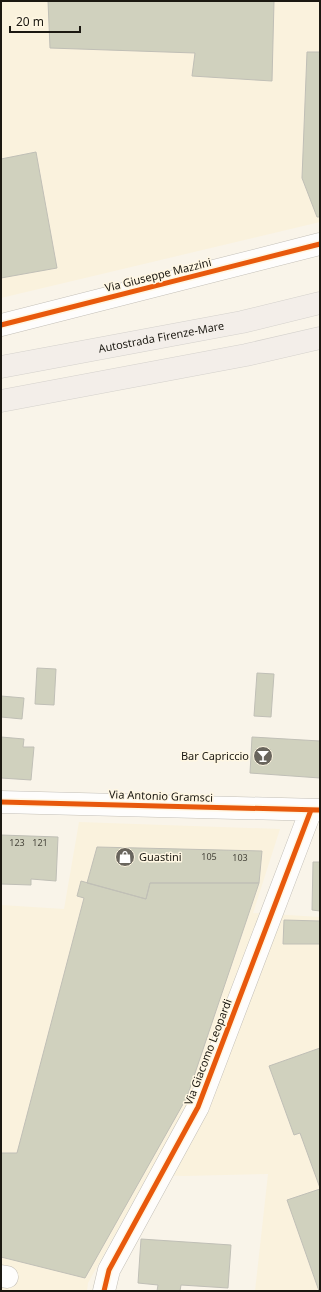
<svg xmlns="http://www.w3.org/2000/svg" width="321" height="1292" viewBox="0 0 321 1292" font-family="'Noto Sans',sans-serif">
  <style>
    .built { fill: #faf2dd }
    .building { fill: #d0d1be; stroke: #c0bfb6 }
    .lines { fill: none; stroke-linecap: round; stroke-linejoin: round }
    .minor-casing { stroke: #c3bfb7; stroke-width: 23 }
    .highway-casing { stroke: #d4d1cc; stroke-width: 23 }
    .minor { stroke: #fefdfc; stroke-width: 22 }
    .highway { stroke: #f3eee9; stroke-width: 22 }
    .cycleway-casing { stroke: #fff7e3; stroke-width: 8 }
    .cycleway { stroke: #e8590c; stroke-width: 5 }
    .labels { text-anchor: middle; stroke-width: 3; stroke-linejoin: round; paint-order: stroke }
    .number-label { font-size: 9px; fill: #48463c }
    .street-label { font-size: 11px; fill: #1b1811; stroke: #fff7e3 }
    .poi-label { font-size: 11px; fill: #1b1811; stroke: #fff7e3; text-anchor: end }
  </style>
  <rect width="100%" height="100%" fill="#f9f4e9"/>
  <path class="built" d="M1,1H320V222L1,298Z
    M79,822L280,829L253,913L320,917V1291H255L268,1174L184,1176L148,1175L88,1283L87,1291H1V905L64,909Z"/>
  <path class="building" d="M48,1H274L272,81L192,76L195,53L50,48Z
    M307,52H320V217H317L302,178Z
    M36,152L57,268L1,278V159Z
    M37,668L56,669L54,705L35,704Z
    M257,673L274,674L271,717L254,716Z
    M1,696L24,698L22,719L1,717Z
    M1,737L24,739L23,747H34L31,780L1,778Z
    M252,737L320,741V778L250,773Z
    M1,835L58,837L56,881L31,879V885L1,884Z
    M97,847L262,851L259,883H150L146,899L87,883Z
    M313,862H320V911L312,910Z
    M81,881L146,899L150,883H259L187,1097L85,1278L1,1257V1153H17L84,898L77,896Z
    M284,920L320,921V944H283Z
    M320,1048V1188L300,1133L294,1135L269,1066Z
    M320,1189V1291H319L287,1200Z
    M141,1239L231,1245L228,1288L181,1285L180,1291H157L158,1285L138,1283Z"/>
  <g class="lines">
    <g class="minor-casing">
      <path id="minor" d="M1,325L320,244
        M1,802L320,810
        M1,1276L7,1277
        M104,1291L109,1270L198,1107L311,810"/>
    </g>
    <g class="highway-casing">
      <g id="highway">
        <path id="s1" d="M1,367L242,322L320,303"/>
        <path d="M1,401L246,355L320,338"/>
      </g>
    </g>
    <use href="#minor" class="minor"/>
    <use href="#highway" class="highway"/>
    <g class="cycleway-casing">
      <path id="cycleway" d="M1,325L320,244
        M1,802L320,810
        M104,1291L109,1270L198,1107L311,810"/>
    </g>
    <use href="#cycleway" class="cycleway"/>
  </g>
  <defs>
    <g id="bar-disc" transform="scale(1)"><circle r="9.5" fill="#69655d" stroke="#fff7e3"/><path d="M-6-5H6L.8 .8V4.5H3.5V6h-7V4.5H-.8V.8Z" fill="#fff"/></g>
    <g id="shop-disc" transform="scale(1)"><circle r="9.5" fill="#69655d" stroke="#fff7e3"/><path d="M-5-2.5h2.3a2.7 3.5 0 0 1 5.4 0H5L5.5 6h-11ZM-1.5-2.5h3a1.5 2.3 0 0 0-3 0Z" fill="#fff"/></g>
  </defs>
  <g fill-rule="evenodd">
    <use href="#bar-disc" x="263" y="756"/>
    <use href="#shop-disc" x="125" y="857"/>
  </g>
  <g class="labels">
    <g class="number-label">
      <text x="17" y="846">123</text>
      <text x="40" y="846">121</text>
      <text x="209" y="860">105</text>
      <text x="240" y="861">103</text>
    </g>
    <g class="street-label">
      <text transform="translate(158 275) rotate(-14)" y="4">Via Giuseppe Mazzini</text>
      <text dy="4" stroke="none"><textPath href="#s1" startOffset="163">Autostrada Firenze-Mare</textPath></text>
      <text transform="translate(161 796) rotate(2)" y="4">Via Antonio Gramsci</text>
      <text transform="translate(208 1052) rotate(-69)" y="4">Via Giacomo Leopardi</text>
    </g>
    <g class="poi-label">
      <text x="249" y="760">Bar Capriccio</text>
      <text x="139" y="861" text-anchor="start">Guastini</text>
    </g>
  </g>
  <rect width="321" height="1292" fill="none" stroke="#1b1811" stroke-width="4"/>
  <path d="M10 26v6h70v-6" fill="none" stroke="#1b1811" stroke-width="2"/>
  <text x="16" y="26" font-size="12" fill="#1b1811" stroke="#fff7e3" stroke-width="3" paint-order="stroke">20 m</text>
</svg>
